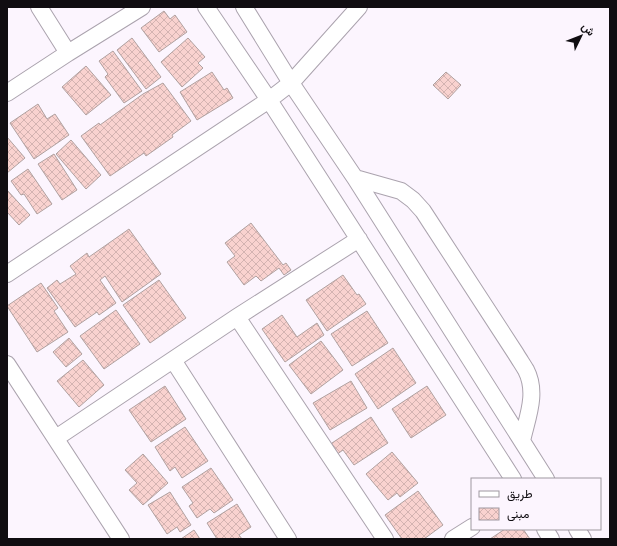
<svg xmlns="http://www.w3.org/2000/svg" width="617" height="546" viewBox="0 0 617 546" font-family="'Nunito Sans',Vazirmatn,sans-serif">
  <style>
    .building { fill: url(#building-cross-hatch); stroke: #b0a1a0 }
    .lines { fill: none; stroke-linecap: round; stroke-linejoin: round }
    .minor-casing { stroke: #aba3ae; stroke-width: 18 }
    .minor { stroke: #fff; stroke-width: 16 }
  </style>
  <defs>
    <pattern id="building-cross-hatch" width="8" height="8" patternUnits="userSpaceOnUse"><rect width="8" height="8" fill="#f9d2cf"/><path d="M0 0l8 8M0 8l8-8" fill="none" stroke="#d4b3b1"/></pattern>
  </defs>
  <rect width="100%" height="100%" fill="#fcf5fe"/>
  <path class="building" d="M164,11L170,19L175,15L187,32L159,52L141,28Z
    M132,38L161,77L146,89L117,50Z
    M188,38L205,57L198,63L203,68L182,87L161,62Z
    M113,51L142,91L124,103L105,77L108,74L99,61Z
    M86,66L111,95L86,115L62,87Z
    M212,72L224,90L227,88L233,98L197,120L180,92Z
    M446,72L461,85L448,99L433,85Z
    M163,83L191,121L172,135L173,137L146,156L144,153L110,176L81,136L99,123L100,125L143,94Z
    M38,104L47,119L55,114L69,135L34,159L10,123Z
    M7,137L25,158L7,173Z
    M71,140L101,175L86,189L56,154Z
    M54,154L77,190L62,200L38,164Z
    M28,169L52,204L37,214L24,194L21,195L11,181Z
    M7,190L30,215L19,225L7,212Z
    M251,223L283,265L286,263L291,270L284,275L279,268L261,281L256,276L244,285L227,262L235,256L225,243Z
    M129,229L161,274L122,302L105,276L100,280L116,303L99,315L97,312L75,327L47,288L57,280L60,284L76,274L70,266L87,253L89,257Z
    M343,275L357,295L359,294L366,304L327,331L306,300Z
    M159,280L186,318L150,343L123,305Z
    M41,283L58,308L54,311L68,332L37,352L7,306Z
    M116,310L140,344L104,369L80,336Z
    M367,311L388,343L352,366L331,334Z
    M282,315L297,337L317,323L324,335L285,362L262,329Z
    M69,338L82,354L66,367L53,352Z
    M321,341L343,370L311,394L289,365Z
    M393,348L416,383L378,409L355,374Z
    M83,360L104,385L79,407L57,381Z
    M351,381L367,408L330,430L313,403Z
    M165,386L186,419L151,442L129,410Z
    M427,386L446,415L411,438L392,409Z
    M371,417L388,443L354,465L343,450L336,455L329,445Z
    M185,427L208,461L182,478L175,467L170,471L155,447Z
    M392,452L418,483L400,497L397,493L388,500L366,474Z
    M143,454L168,483L143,505L129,490L137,483L125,470Z
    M211,468L233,500L214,513L210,509L197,518L189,506L193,503L182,487Z
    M418,491L443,525L424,539H402L385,515Z
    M170,492L191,525L180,532L177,527L167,534L148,505Z
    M237,504L251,527L239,535L242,539H217L207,523Z
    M505,529H523L530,539H490Z
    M194,530L200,539H181Z"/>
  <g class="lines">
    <g class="minor-casing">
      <path id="minor" d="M39,7L68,53
        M206,7L269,100L513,479
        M244,7L291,83L355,178L546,479
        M7,93L68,53L142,7
        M355,178L401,191L413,200L423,211L516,354C519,359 523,365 526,370C538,393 527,418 522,441
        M7,274L269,100L291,83L359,7
        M237,317L385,539
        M173,360L288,539
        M7,364L121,539
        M56,438L237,317L359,239
        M545,529L551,539
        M577,529L583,539
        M453,539L472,527"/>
    </g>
    <use href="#minor" class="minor"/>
  </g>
  <rect width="617" height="546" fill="none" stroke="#100d11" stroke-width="16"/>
  <rect x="471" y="478" width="130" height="52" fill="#fcf5fe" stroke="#9e989f"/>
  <rect x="479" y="491" width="20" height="6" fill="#ffffff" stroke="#9e989f"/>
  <text x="507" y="498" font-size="12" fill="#100d11">طريق</text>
  <rect x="479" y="508" width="20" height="12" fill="url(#building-cross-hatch)" stroke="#9e989f"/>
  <text x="507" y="518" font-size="12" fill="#100d11">مبنى</text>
  <g transform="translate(581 36) rotate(47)" stroke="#fcf5fe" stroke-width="3" paint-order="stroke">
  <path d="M0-3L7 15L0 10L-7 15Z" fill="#100d11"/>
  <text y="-6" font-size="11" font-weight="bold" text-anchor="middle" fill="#100d11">ش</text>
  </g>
</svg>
